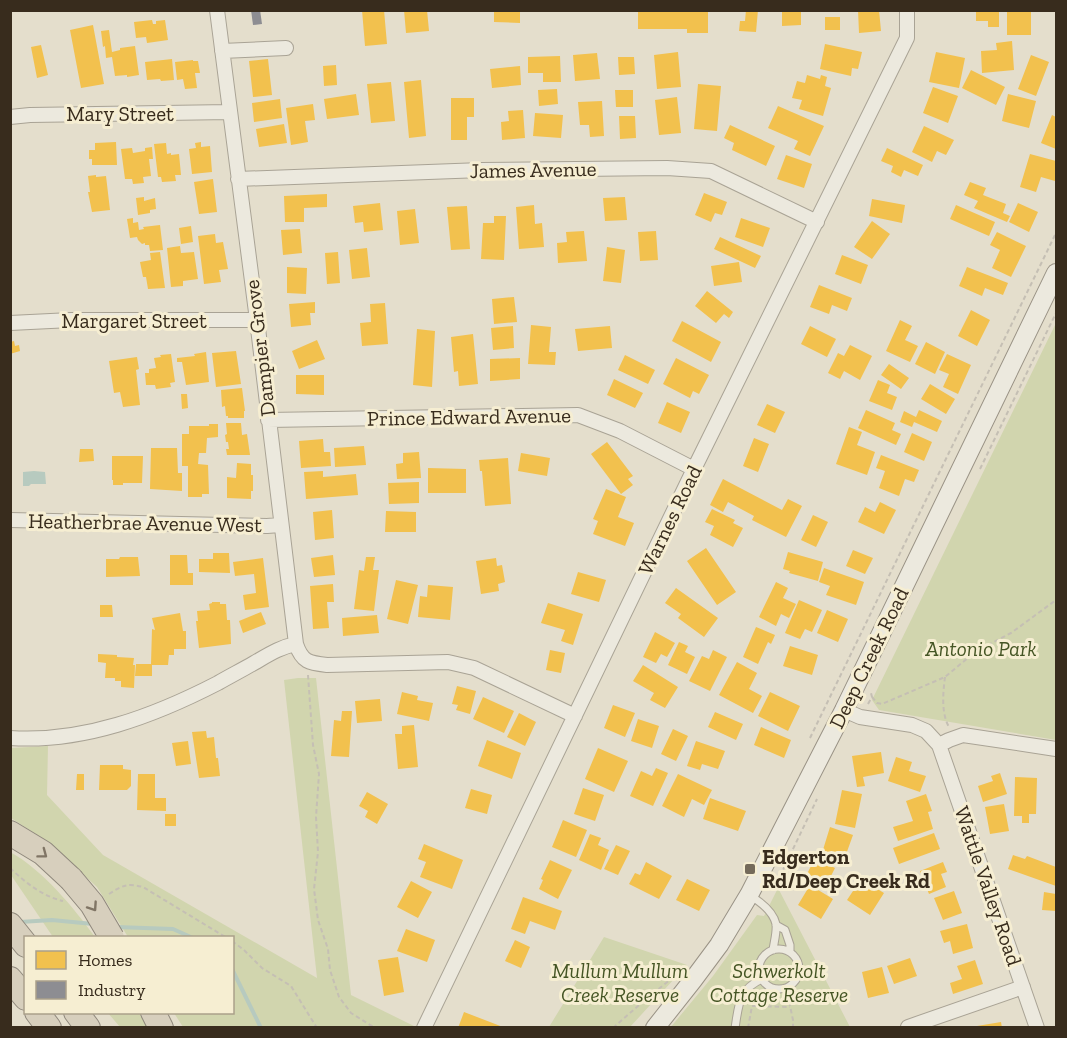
<svg xmlns="http://www.w3.org/2000/svg" width="1067" height="1038" viewBox="0 0 1067 1038" font-family="'Zilla Slab',serif">
  <style>
    .green { fill: #d1d5ae }
    .water { fill: #b7cabf }
    .homes { fill: #f2c14e }
    .industry { fill: #8d8d92 }
    .lines { fill: none; stroke-linecap: round; stroke-linejoin: round }
    .stream { stroke: #b7cabf; stroke-width: 4 }
    .service-casing { stroke: #a9a395; stroke-width: 9 }
    .minor-casing { stroke: #a9a395; stroke-width: 16 }
    .secondary-casing { stroke: #999285; stroke-width: 20 }
    .motorway-casing { stroke: #8f887c; stroke-width: 26 }
    .path { stroke: #c5bfb4; stroke-width: 2; stroke-dasharray: 4.5 3; stroke-linecap: butt }
    .service { stroke: #ece9de; stroke-width: 7 }
    .minor { stroke: #ece9de; stroke-width: 14 }
    .secondary { stroke: #ece9de; stroke-width: 18 }
    .motorway { stroke: #d7cfbd; stroke-width: 24 }
    .motorway-bridge-casing { stroke: #8f887c; stroke-width: 26; stroke-linecap: butt }
    .motorway-bridge { stroke: #d7cfbd; stroke-width: 24 }
    .oneway { stroke: #807565 }
    .poi-dot { fill: #746a5a; stroke: #f6eed2; stroke-width: 2 }
    .labels { text-anchor: middle; stroke-width: 6; stroke-linejoin: round; paint-order: stroke }
    .street-label { font-size: 21px; fill: #382c1d; stroke: #f6eed2 }
    .park-label { font-size: 21px; font-style: italic; fill: #455524; stroke: #f6eed2 }
    .poi-label { font-size: 21px; font-weight: bold; fill: #382c1d; stroke: #f6eed2; text-anchor: start }
  </style>
  <rect width="100%" height="100%" fill="#e4decc"/>
  <path class="green" d="M1056,323V740L879,710L872,700Z
    M298,678H316L351,995L416,1027H183L174,1013L232,1012V938L128,937L97,887L45,840L11,818V748L48,746L47,795L103,855L317,978L284,680Z
    M10,852C42,869 74,908 95,937H53L11,875Z
    M778,888L850,1027L670,1028L713,976L757,915L764,916Z
    M604,937L687,965L630,1027H549Z
    M108,1013H143L152,1027H120Z"/>
  <path class="water" d="M34,471L45,472L46,484H31L29,486H23V472Z"/>
  <path class="homes" d="M362,10H384L387,44L365,46Z
    M404,10H427L429,31L406,33Z
    M494,10H520V23L494,22Z
    M638,10H708V33H687V29H638Z
    M746,10H758L756,32L739,31L740,21H745Z
    M782,10H801V25L782,26Z
    M858,10H879L881,31L859,33Z
    M976,10H999V27H988V21H976Z
    M1007,10H1031V35H1007Z
    M825,17H840V30H825Z
    M152,20L153,24H156V21L165,20L168,40L147,43L146,37L136,38L134,22Z
    M93,25L104,84L81,88L70,30Z
    M109,30L112,52L120,50V48L135,46L139,75L127,77V75L115,76L112,57L106,58L105,46L103,47L101,31Z
    M1012,41L1014,70L982,73L981,51L997,50L996,43Z
    M825,44L862,52L858,69L852,68L851,76L820,69Z
    M41,45L48,75L37,78L31,47Z
    M678,52L681,87L657,89L654,55Z
    M936,52L965,58L959,88L929,82Z
    M597,53L600,79L575,81L573,55Z
    M1031,55L1049,62L1036,96L1018,89Z
    M560,56L561,82H543V73H528V57Z
    M618,57H634L635,74L619,75Z
    M172,59L174,80L161,81L160,79L147,80L145,62Z
    M268,59L272,95L253,97L249,61Z
    M193,60V61H198L200,73H195L197,88L185,89L183,79L177,80L175,62Z
    M336,65L337,85L324,86L323,66Z
    M520,66L521,85L492,88L490,69Z
    M971,70L1005,87L996,105L962,88Z
    M807,75L820,79L821,75L827,77L825,86L831,88L823,116L799,109L802,100L792,98L797,81L805,83Z
    M421,80L426,136L409,138L404,82Z
    M391,82L395,121L371,123L367,84Z
    M698,84L721,86L717,131L694,129Z
    M933,87L958,96L948,123L923,113Z
    M557,89L558,104L539,106L538,90Z
    M615,90H633V107H616Z
    M356,94L359,115L327,119L324,99Z
    M1008,94L1036,101L1029,128L1002,121Z
    M677,97L681,133L659,135L655,100Z
    M451,98H474V117H467V140H451Z
    M280,99L282,118L254,122L252,103Z
    M602,101L604,136L590,137L589,125H580L578,102Z
    M313,104L315,120L305,121L308,142L291,145L286,108Z
    M778,106L824,126L810,156L794,149L798,141L768,128Z
    M523,110L525,138L502,140L501,122L509,121L508,111Z
    M535,113L563,115L561,138L533,136Z
    M1052,115L1056,117V149L1041,143Z
    M619,116H635L636,138L620,139Z
    M284,124L287,143L259,147L256,129Z
    M730,125L775,146L766,166L732,150L734,143L724,138Z
    M924,126L954,140L946,155L937,151L932,162L912,152Z
    M116,142L117,165H92V159H89V150H95V143Z
    M201,142V147L210,146L212,172L192,174L189,149L196,148L195,143Z
    M166,143L167,154L171,153V155L179,154L181,175H175L176,181L162,182L161,177H158L154,144Z
    M152,147L153,159H149L151,176L143,177L144,183L133,184L132,179H125L121,149L132,148L133,153L145,151V148Z
    M887,148L923,165L918,176L904,170L901,177L891,172L893,166L881,161Z
    M1030,154L1056,161V176L1055,181L1041,177L1036,192L1020,187Z
    M786,155L812,164L804,188L777,179Z
    M96,175V177L106,176L110,210L92,212L88,192H90L88,176Z
    M213,179L217,212L199,214L194,182Z
    M970,182L986,188L983,195L1006,204L1003,213L1010,216L1007,222L974,208L978,201L964,195Z
    M704,193L727,202L722,215L715,213L711,222L695,215Z
    M327,194V207L304,208V222H285L284,196Z
    M144,197V201L155,198L156,209L150,210V213L138,215L136,198Z
    M625,197L627,220L605,221L603,198Z
    M872,199L905,205L902,223L869,216Z
    M380,203L383,230L364,232L363,222L355,223L353,206Z
    M1018,203L1038,212L1029,232L1009,222Z
    M534,205L535,224L542,223L544,247L519,249L516,207Z
    M956,205L995,222L989,236L950,219Z
    M467,206L470,249L451,250L447,207Z
    M415,209L419,243L400,245L397,211Z
    M494,216H506L504,260L481,259L483,223H494Z
    M133,218V223L138,222L139,230L144,229L143,227L160,225L163,250L150,251L149,245H145V243L142,244L138,240L137,237L130,238L127,219Z
    M741,218L770,228L763,247L735,237Z
    M872,221L890,234L872,259L854,247Z
    M191,226L193,242L181,244L179,228Z
    M300,229L302,253L283,255L281,230Z
    M584,231L587,261L558,263L557,243L567,242L566,232Z
    M656,231L658,260L640,261L638,232Z
    M997,232L1026,246L1011,277L992,268L1000,250L990,245Z
    M215,234L216,243L223,242L228,269L219,270L221,282L204,284L198,236Z
    M720,237L761,256L755,268L714,249Z
    M180,246L181,253L194,252L198,279L183,281V286L171,287L167,248Z
    M607,247L625,250L621,283L603,281Z
    M367,248L370,277L352,279L349,250Z
    M160,252L165,288L148,289L146,277H143L140,262L151,260L150,253Z
    M338,252L340,283L327,284L325,253Z
    M842,255L868,265L861,284L835,274Z
    M739,262L742,282L714,286L711,266Z
    M287,267L307,268L306,294L287,293Z
    M967,267L1008,283L1003,295L985,288L982,296L959,286Z
    M819,285L852,298L847,311L832,305L829,314L810,307Z
    M707,291L733,312L729,318L724,314L716,323L695,306Z
    M514,297L517,322L494,324L492,299Z
    M315,302V313H310L311,325L291,327L289,304Z
    M385,303L388,344L362,346L360,323L371,322L370,304Z
    M971,310L990,320L977,346L958,336Z
    M900,320L912,326L905,340L918,346L910,362L886,351Z
    M682,321L721,342L711,362L672,341Z
    M531,325L551,327L549,352H556L555,365L528,364Z
    M513,326L514,348L493,350L491,328Z
    M610,326L612,348L578,351L575,329Z
    M810,326L836,339L827,357L801,344Z
    M417,329L435,331L432,387L413,385Z
    M473,334L478,384L459,386L458,371L454,372L451,337Z
    M317,340L325,359L299,369L292,351Z
    M14,341L15,346L19,345L20,351L10,354V342Z
    M926,342L945,352L935,374L915,364Z
    M850,345L872,356L860,380L844,371L840,379L828,373L838,353L844,356Z
    M236,351L241,384L216,387L212,353Z
    M206,352L209,382L186,385L182,362H177V358L195,356L194,354Z
    M171,354L175,382L170,383L171,387L156,389L155,385H146L145,373H149V369L156,368L154,358L161,357L160,355Z
    M947,354L971,365L958,394L943,387L949,374L939,370Z
    M625,355L655,370L648,384L618,370Z
    M137,357L139,369L136,370L140,405L123,407L120,392L114,393L109,361Z
    M520,358V379L490,381V359Z
    M676,358L709,375L699,394L693,391L690,398L663,384Z
    M889,364L909,378L901,389L881,375Z
    M296,375H324V395L296,394Z
    M614,379L643,393L635,408L607,395Z
    M878,380L890,385L887,393L897,397L892,410L869,401Z
    M930,384L955,399L946,414L921,399Z
    M242,388L245,411H244V418H228V416H226L225,406L222,407L221,390Z
    M181,394H187L188,408L182,409Z
    M667,402L690,412L681,433L658,423Z
    M767,404L785,412L775,433L757,425Z
    M866,410L895,423L892,430L901,434L896,445L858,428Z
    M919,410L942,421L937,432L914,422L912,427L900,422L904,411L916,417Z
    M226,423H241L242,435L247,434L250,455H227L226,449H229L228,442H226L225,435L227,434Z
    M209,424H218V437L207,438L206,453H199L198,464L208,465L209,494H202V497H188V466H182V434H189V426H209Z
    M849,427L862,432L857,445L875,452L867,475L836,464Z
    M912,433L932,442L924,461L904,452Z
    M754,438L769,444L758,472L743,466Z
    M323,439L324,452H330L331,466L301,468L299,441Z
    M607,442L633,476L628,479L633,485L621,494L591,454Z
    M364,446L366,465L335,467L334,448Z
    M151,448H177L178,473H182V491L150,489Z
    M80,449H93L94,461L79,462Z
    M419,452L421,478L397,479L396,464L403,463V453Z
    M521,453L550,458L547,476L518,471Z
    M881,455L919,470L914,482L905,479L899,496L879,488L885,471L876,468Z
    M112,456H143L142,483H123V485H113V480H112Z
    M508,458L511,504L485,506L482,471H480L479,460Z
    M237,463L251,464V475H253V491H251V499L227,498V477L236,478Z
    M428,468L466,469V493H428Z
    M323,471V477L356,474L358,495L306,499L304,472Z
    M723,479L782,510L788,499L802,506L786,537L752,520L754,516L728,502L723,512L710,505Z
    M419,482V503L389,504L388,483Z
    M606,489L626,497L618,517L634,523L625,546L593,534L598,521L593,519Z
    M880,502L896,510L884,534L858,522L865,507L875,512Z
    M712,509L735,520L733,523L743,528L733,547L710,535L714,526L705,522Z
    M332,510L334,538L315,540L313,512Z
    M386,511L416,512V532H385Z
    M813,515L828,522L816,547L801,540Z
    M706,548L736,592L717,605L687,561Z
    M853,550L873,558L865,574L846,566Z
    M788,552L823,562L818,581L789,573L790,571L783,569Z
    M213,553H229L230,573L199,572V559H213Z
    M170,555H187L188,573H193V585H170Z
    M333,555L335,575L314,577L311,558Z
    M120,557H138L140,576L106,577V559H119Z
    M366,557H375L373,570H379L374,611L354,609L359,570L364,571Z
    M263,558L269,607L245,610L243,595L256,593L254,574L235,576L233,562Z
    M496,558L497,566L502,565L505,582L498,584L499,591L481,594L476,561Z
    M824,568L864,582L856,605L826,595L830,586L819,582Z
    M578,572L606,580L599,602L571,594Z
    M396,580L418,585L408,624L387,619Z
    M776,582L788,588L783,598L796,604L789,618L781,614L776,626L759,617Z
    M333,584L334,602H327L329,628L313,629L310,586Z
    M428,585L453,587L450,620L418,617L420,596L427,597Z
    M676,588L718,618L704,637L678,618L681,614L665,603Z
    M799,600L822,610L812,632L805,629L800,639L785,633Z
    M212,602H220V604H226L227,620H230L231,644L199,648L196,621H198L197,611L210,610L209,604L212,603Z
    M548,603L583,614L573,645L561,641L565,630L541,623Z
    M100,605H112L113,617H100Z
    M827,610L848,619L838,642L817,633Z
    M261,612L266,624L243,633L239,621Z
    M180,613L183,631H186V649H174V655H169L168,665H152V676H135L136,664H151L152,629L155,630L152,618Z
    M377,615L379,633L343,636L342,618Z
    M756,627L775,635L771,644L768,642L758,664L743,657Z
    M655,632L675,643L667,657L661,654L656,663L643,657Z
    M679,642L688,646L685,652L695,657L687,674L668,665Z
    M790,646L818,655L812,675L783,666Z
    M550,650L565,653L561,673L546,670Z
    M713,650L727,657L710,691L689,681L702,656L709,659Z
    M98,654L117,655V657L134,658L133,665H135L134,688L121,687V681H115V678H105L106,663L98,662Z
    M737,662L757,673L749,689L762,696L753,713L719,695Z
    M643,665L678,687L665,708L650,700L654,693L633,681Z
    M457,686L476,691L470,714L456,710L458,705L452,704Z
    M402,692L418,696L417,700L433,703L429,721L397,714Z
    M770,692L800,706L788,731L758,716Z
    M483,697L514,711L504,733L473,719Z
    M380,699L382,721L357,723L355,701Z
    M613,705L635,713L625,737L604,728Z
    M342,711H352L349,757L331,756L334,720L341,721Z
    M715,712L743,724L736,740L708,727Z
    M519,713L536,722L525,746L507,737Z
    M638,719L659,726L652,748L631,741Z
    M414,725L418,767L398,769L395,734H402V726Z
    M761,727L791,740L784,758L754,745Z
    M673,729L688,736L676,761L661,754Z
    M206,731L207,738L214,737L216,758H218L220,776L199,778L192,732Z
    M487,740L521,753L512,779L478,766Z
    M188,741L191,764L176,766L172,743Z
    M696,741L725,751L718,769L702,764L700,770L687,766Z
    M598,748L628,761L614,792L585,779Z
    M881,752L884,773L863,777L865,786L857,787L852,756Z
    M896,757L912,762L909,771L926,776L920,792L888,781Z
    M100,765H123V769L131,770V786L127,790H99Z
    M656,768L668,773L653,806L630,796L641,771L652,776Z
    M1000,773L1007,794L983,802L978,786L993,781L991,776Z
    M77,774H84V790H76Z
    M138,774H155V798H166V811L137,810Z
    M678,774L712,790L704,805L692,799L684,817L662,806Z
    M1015,777L1037,778L1036,814H1029V823H1022V816H1014Z
    M583,788L604,795L595,821L574,814Z
    M471,789L492,795L487,814L465,808Z
    M842,790L862,794L855,828L835,824Z
    M367,792L388,804L377,824L365,817L368,811L359,806Z
    M926,794L932,811L928,812L933,829L898,841L893,827L913,821L906,801Z
    M710,798L746,811L738,831L703,819Z
    M1004,804L1009,831L990,834L985,807Z
    M165,814H176V826H165Z
    M563,820L587,830L576,857L552,847Z
    M830,827L853,835L844,860L822,853Z
    M934,833L940,849L899,864L893,848Z
    M590,834L601,838L598,845L609,850L601,870L579,860Z
    M424,844L463,860L452,889L420,877L426,862L418,859Z
    M616,845L630,851L618,875L604,869Z
    M1013,855L1025,859L1027,856L1056,867V886L1008,869Z
    M815,858L835,868L827,884L807,874Z
    M550,860L572,870L558,899L539,889L543,880L541,879Z
    M646,862L672,876L659,899L629,884L635,873L640,875Z
    M943,862L947,872L941,874L946,887L929,894L920,871Z
    M687,879L710,890L699,911L676,900Z
    M861,879L884,893L870,915L847,900Z
    M411,881L432,892L418,918L397,907Z
    M810,885L833,899L821,919L798,905Z
    M954,891L962,913L943,920L934,898Z
    M1044,892L1056,894V911L1042,910Z
    M523,897L562,911L555,930L530,921L525,934L511,929Z
    M967,924L973,948L953,954L950,941L944,943L940,931Z
    M406,929L435,940L427,962L397,951Z
    M515,940L530,947L521,968L505,961Z
    M398,957L404,992L384,996L378,960Z
    M910,958L917,976L894,984L887,966Z
    M975,960L983,984L953,994L950,983L962,979L957,966Z
    M882,967L889,993L868,998L862,972Z
    M464,1012L503,1027V1028H458Z
    M1001,1022L1002,1028H978L977,1026Z"/>
  <path class="industry" d="M251,10H260L262,24L253,25Z"/>
  <g class="lines">
    <path class="stream" d="M20,922L52,920L93,924
      M116,927L173,929L193,938
      M232,969L261,1028"/>
    <g class="service-casing">
      <path id="service" d="M749,895C761,902 773,911 776,924C777,932 774,942 773,950
        M776,925L785,930L790,945V952
        M759 969a20 20 0 1 1 40 0a20 20 0 1 1-40 0Z
        M735,1028C739,1004 738,990 762,979"/>
    </g>
    <g class="minor-casing">
      <path id="minor" d="M217,10L257,320L296,644C302,662 309,663 327,665L448,662L474,668L575,716
        M222,51L286,48
        M10,117L30,115L230,112
        M238,179L482,170L667,168L711,171L817,222
        M10,323L71,320H257
        M268,420L578,415L620,431L694,469
        M10,520L267,526L280,525
        M844,710L860,717L912,725L926,731L939,745L1037,1028
        M10,738C83,743 154,716 218,683C230,676 242,670 254,663C268,655 280,647 296,644
        M939,745L949,740L963,735L1056,749
        M908,1027L1023,987
        M424,1028L694,469L907,38V10"/>
    </g>
    <g class="secondary-casing">
      <path id="secondary" d="M655,1028L693,980L719,945L749,895L844,710L1056,273"/>
    </g>
    <g class="motorway-casing">
      <path id="motorway" d="M10,833L43,853L71,879
        M10,925L26,945
        M10,979L26,998
        M37,1012L49,1028
        M76,1012L88,1028
        M153,1012L161,1028"/>
    </g>
    <path class="path" d="M980,469L1056,313
      M308,675L313,745L319,774L316,817L318,852L314,889L318,920L328,949L330,970L339,997L351,1013L375,1028
      M945,677C943,693 941,713 949,727
      M872,697L877,703L882,704L945,677L975,652L1011,633L1056,600
      M868,704L872,697L871,693
      M810,738L1056,233
      M10,868C26,883 42,896 63,901
      M775,882L782,872L817,799
      M109,894C123,885 127,883 143,887L227,938
      M232,941L244,950L262,968L291,986L317,1028
      M786,987L793,1020V1028
      M613,1028L647,998L675,976
      M748,1028L752,1006L790,1007"/>
    <use href="#service" class="service"/>
    <use href="#minor" class="minor"/>
    <use href="#secondary" class="secondary"/>
    <use href="#motorway" class="motorway"/>
    <g class="motorway-bridge-casing">
      <path id="motorway-bridge" d="M71,879L92,904L112,938"/>
    </g>
    <use href="#motorway-bridge" class="motorway-bridge"/>
  </g>
  <defs><path id="oneway-chevron" d="M-2-3.5L2.5 0L-2 3.5" fill="none" stroke-width="1.6" stroke-linecap="round" stroke-linejoin="round" transform="scale(1.5)"/></defs>
  <g class="oneway">
    <use href="#oneway-chevron" transform="translate(43 854) rotate(37)"/>
    <use href="#oneway-chevron" transform="translate(93 907) rotate(56)"/>
  </g>
  <rect class="poi-dot" x="744" y="863" width="12" height="12" rx="3"/>
  <g class="labels">
    <g class="street-label">
      <text x="120" y="121">Mary Street</text>
      <text transform="translate(533 170) rotate(-1)" y="7">James Avenue</text>
      <text x="134" y="328">Margaret Street</text>
      <text transform="translate(260 348) rotate(-97)" y="7">Dampier Grove</text>
      <text transform="translate(469 417) rotate(-1)" y="7">Prince Edward Avenue</text>
      <text transform="translate(670 520) rotate(-64)" y="7">Warnes Road</text>
      <text transform="translate(145 523) rotate(1)" y="7">Heatherbrae Avenue West</text>
      <text transform="translate(869 658) rotate(-64)" y="7">Deep Creek Road</text>
      <text transform="translate(988 886) rotate(71)" y="7">Wattle Valley Road</text>
    </g>
    <g class="park-label">
      <text x="981" y="656">Antonio Park</text>
      <text x="620" y="978">Mullum Mullum<tspan x="620" dy="24">Creek Reserve</tspan></text>
      <text x="779" y="978">Schwerkolt<tspan x="779" dy="24">Cottage Reserve</tspan></text>
    </g>
    <g class="poi-label">
      <text x="762" y="864">Edgerton<tspan x="762" dy="24">Rd/Deep Creek Rd</tspan></text>
    </g>
  </g>
  <rect width="1067" height="1038" fill="none" stroke="#382c1d" stroke-width="24"/>
  <rect x="24" y="936" width="210" height="78" fill="#f6eed2" stroke="#aaa08a" stroke-width="1.5"/>
  <rect x="36" y="951" width="30" height="18" fill="#f2c14e" stroke="#aaa08a" stroke-width="1.5"/>
  <text x="78" y="966" font-size="18" fill="#382c1d">Homes</text>
  <rect x="36" y="981" width="30" height="18" fill="#8d8d92" stroke="#aaa08a" stroke-width="1.5"/>
  <text x="78" y="996" font-size="18" fill="#382c1d">Industry</text>
</svg>
